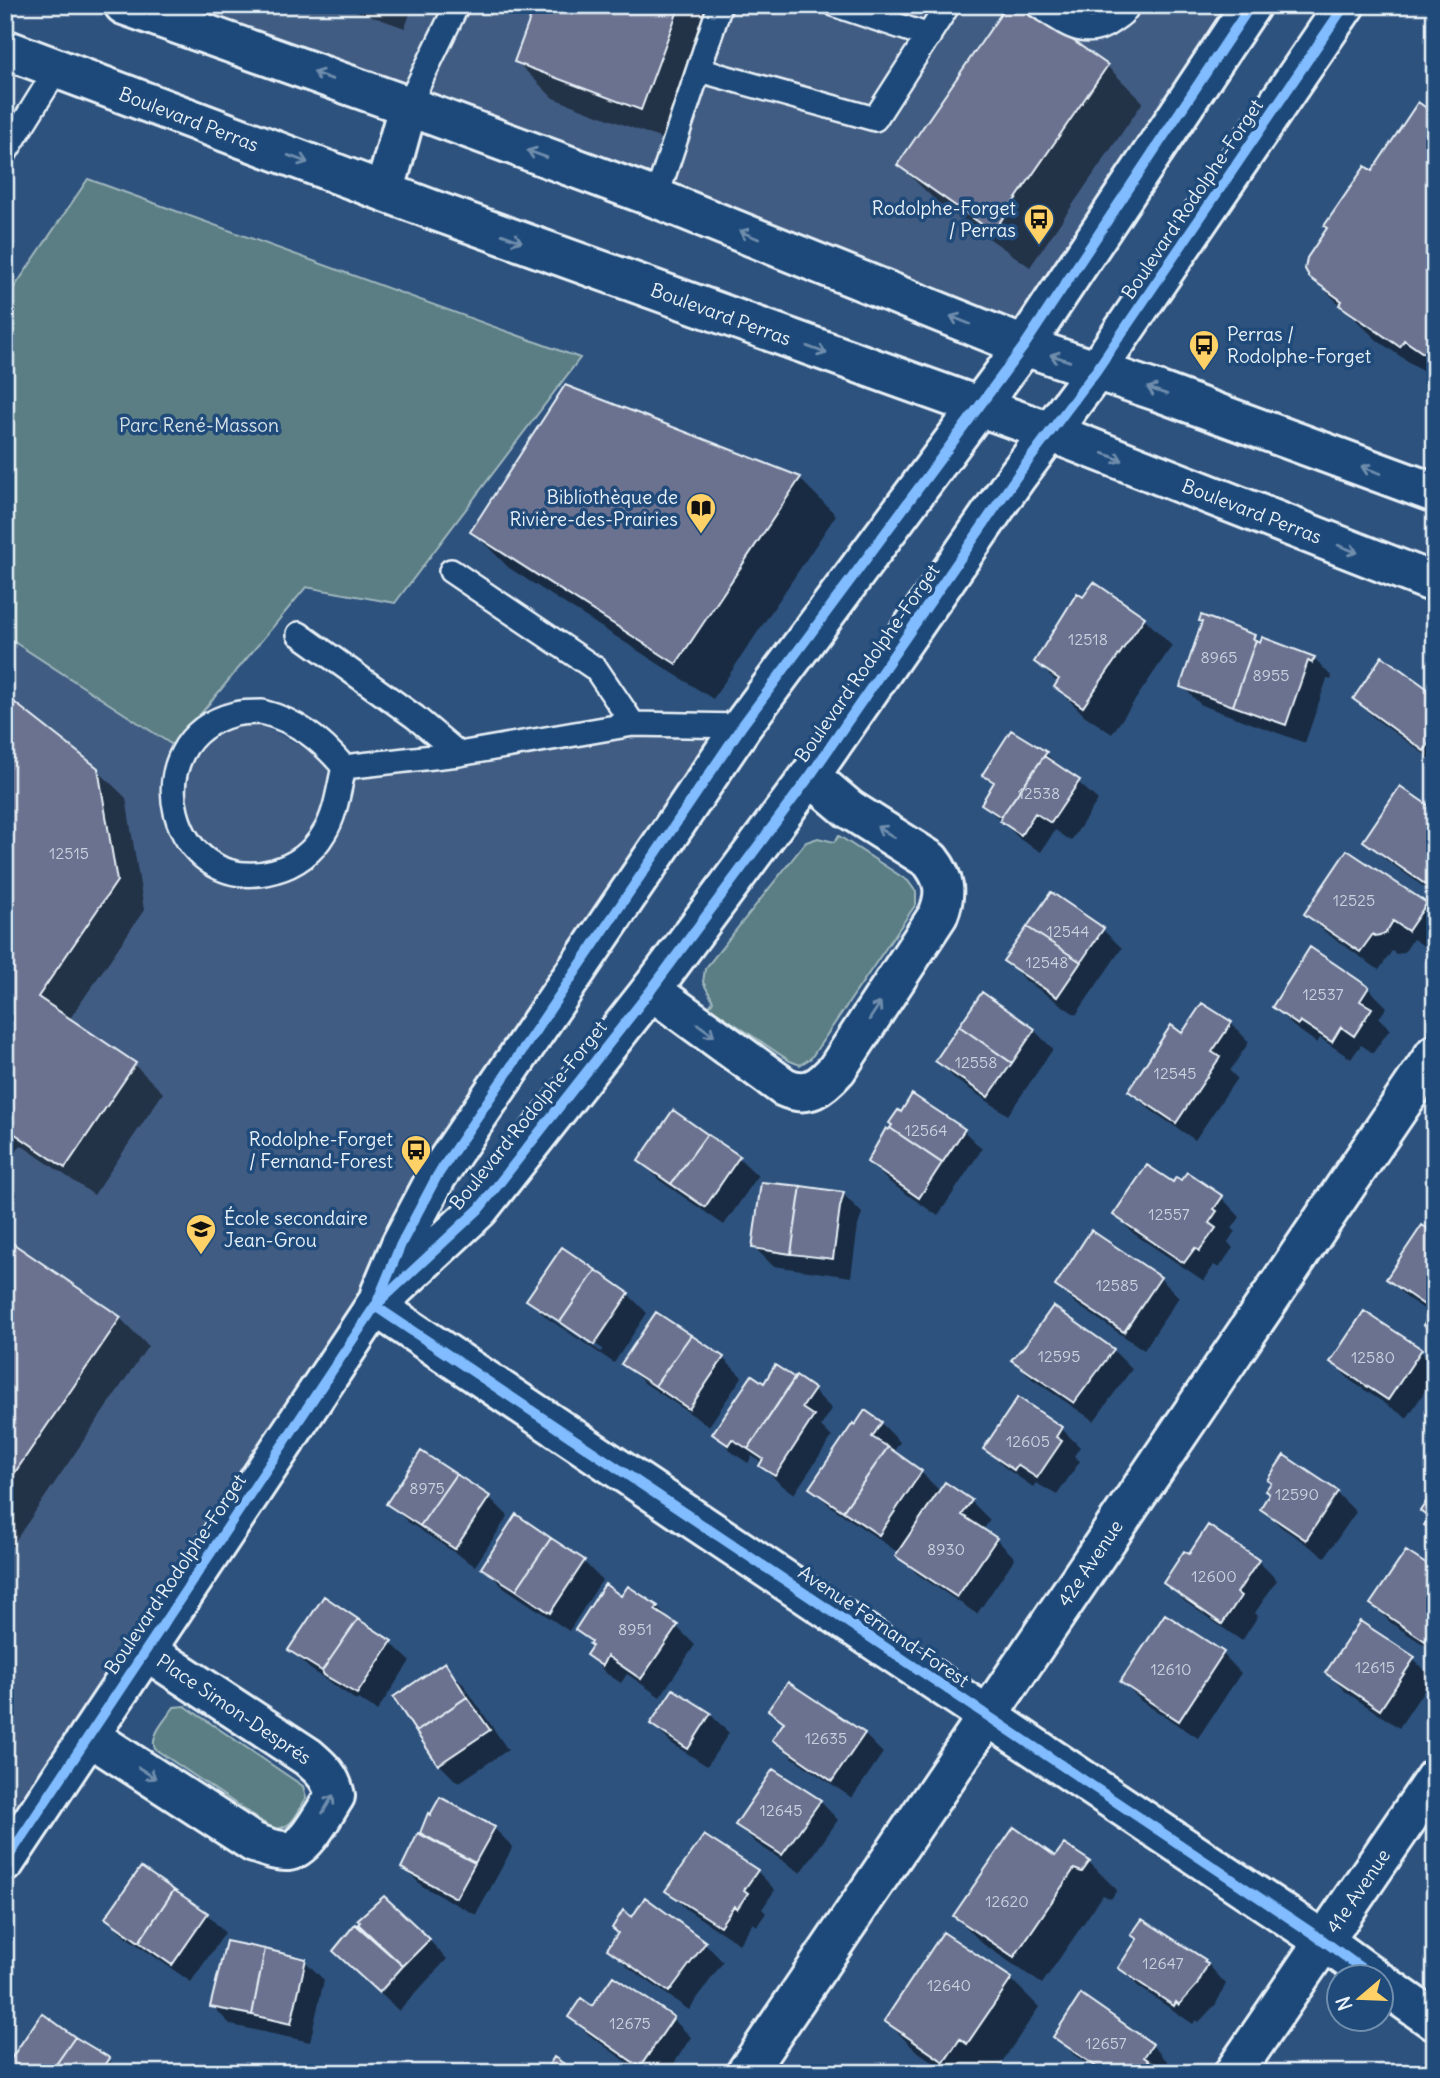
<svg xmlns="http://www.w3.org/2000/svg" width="1440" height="2078" viewBox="0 0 1440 2078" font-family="Delius,sans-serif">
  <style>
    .built { fill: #405c83 }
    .green { fill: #5a7e84; stroke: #a1b8be; stroke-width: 2 }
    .shadow { fill: #0007; fill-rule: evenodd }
    .building { fill: #6b7290; stroke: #e8f1f8; stroke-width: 2 }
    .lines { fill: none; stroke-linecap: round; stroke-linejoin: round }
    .service-casing { stroke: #e8f1f8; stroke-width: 28 }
    .minor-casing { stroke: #e8f1f8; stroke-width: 44 }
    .tertiary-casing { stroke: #e8f1f8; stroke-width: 44 }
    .secondary-casing { stroke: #e8f1f8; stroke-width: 44 }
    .service { stroke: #1f4a7a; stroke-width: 23 }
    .minor { stroke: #1f4a7a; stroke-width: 38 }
    .tertiary { stroke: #1f4a7a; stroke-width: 38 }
    .secondary { stroke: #1f4a7a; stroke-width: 38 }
    .cycleway-casing { stroke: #1f4a7a; stroke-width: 15 }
    .cycleway { stroke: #80bcff; stroke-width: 10 }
    .oneway { stroke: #6f8dac }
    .labels { text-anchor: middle; stroke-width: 7; stroke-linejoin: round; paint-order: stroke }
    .number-label { font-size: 16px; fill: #c9d1de }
    .street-label { font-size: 19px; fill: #e8f1f8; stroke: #1f4a7a }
    .poi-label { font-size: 19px; fill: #e8f1f8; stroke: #1f4a7a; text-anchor: end }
    .park-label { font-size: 19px; fill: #d3e0e7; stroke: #1f4a7a }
  </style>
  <rect width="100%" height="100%" fill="#2e527e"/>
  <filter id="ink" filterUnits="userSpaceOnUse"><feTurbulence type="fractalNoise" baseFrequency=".0143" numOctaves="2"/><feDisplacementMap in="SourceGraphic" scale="14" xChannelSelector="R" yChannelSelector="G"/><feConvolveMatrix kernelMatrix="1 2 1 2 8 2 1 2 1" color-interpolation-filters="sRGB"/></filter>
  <g filter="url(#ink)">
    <path class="built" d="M133,5H1251L1024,346Z
      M5,636L174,746L235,713L344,767L633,724L742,726L5,1863Z"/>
    <path class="green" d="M88,179L580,358L395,603L306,587L174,746L5,636V301Z
      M839,836L908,881L916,892V904L811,1058L800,1065L790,1061L709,1007L713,1001L703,982L705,969L806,842L818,838L834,842Z
      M185,1706L303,1786L306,1798C297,1813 293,1829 273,1829L155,1749C149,1735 167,1718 174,1707Z"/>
    <path class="shadow" d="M340,5H413L405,28Z
      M537,5H730L678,145L553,98L516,61Z
      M1107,66L1143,102L1030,267L936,201L899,165Z
      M1435,116V380L1378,341L1308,274L1372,173Z
      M566,387L800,479L836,515L713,699L509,568L473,532Z
      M1094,584L1144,618L1172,646L1112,734L1084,715L1056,687L1058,683L1036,662Z
      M1254,636L1261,643L1314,658L1332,677L1331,680L1327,679L1305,743L1201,705L1182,686Z
      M1435,696V762L1374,718L1355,699Z
      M5,698L97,770L126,798L144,910L69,1020L135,1065L163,1093L94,1195L21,1145L5,1169Z
      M1046,754L1098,800L1071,841L1055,830L1041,852L1021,840L983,804L995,785L984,774Z
      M1435,812V895L1385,859L1366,841Z
      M1051,894L1103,930L1122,948L1076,1015L1025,980L1006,961Z
      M1426,904L1435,913V937L1427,948L1413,939L1404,953L1396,954L1392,951L1379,970L1325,932L1306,914Z
      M1368,988L1387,1007L1379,1018L1390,1029L1373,1053L1361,1045L1351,1059L1320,1038L1317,1043L1293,1026L1274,1007Z
      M1231,1023L1249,1042L1230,1071L1237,1078L1195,1140L1149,1109L1130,1090L1183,1035Z
      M1034,1030L1053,1049L1008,1115L956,1080L937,1061Z
      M964,1131L982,1149L938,1216L888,1181L869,1162Z
      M739,1158L758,1176L724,1225L659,1180L640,1161Z
      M1173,1184L1222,1198L1240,1217L1232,1229L1235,1231L1228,1242L1233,1248L1219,1268L1214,1265L1204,1281L1134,1234L1115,1215Z
      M843,1194L862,1213L858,1226L851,1277L773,1266L754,1247Z
      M1435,1236V1335L1426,1325L1433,1315L1407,1298L1388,1279Z
      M5,1240L120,1318L148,1346L11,1547L5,1543Z
      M562,1250L628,1294L647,1313L614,1363L547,1318L528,1299ZM547,1312L603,1349L601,1352L547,1316Z
      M1160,1278L1179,1297L1144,1350L1076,1304L1057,1285Z
      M1113,1350L1132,1369L1094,1421L1032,1379L1014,1360Z
      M1421,1351L1435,1365V1376L1407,1418L1351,1381L1332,1362Z
      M723,1358L742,1377L709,1426L643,1382L624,1363Z
      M765,1385L814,1391L832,1409L821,1426L832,1437L794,1494L780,1484L761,1465L762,1463L752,1456L748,1463L733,1453L714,1434Z
      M1018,1399L1061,1428L1080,1447L1074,1456L1080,1461L1057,1495L1036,1483L1033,1487L1004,1467L985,1448Z
      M881,1423L900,1442L893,1453L921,1472L941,1492L971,1501L990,1520L983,1530L996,1539L1015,1558L977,1614L917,1574L898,1555L899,1553L830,1506L811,1487Z
      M422,1453L489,1497L508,1516L475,1566L408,1522L389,1504Z
      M1285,1457L1337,1493L1356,1512L1325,1557L1281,1527L1262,1508L1271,1495Z
      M1189,1556L1258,1561L1277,1580L1255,1613L1258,1616L1242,1641L1184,1601L1165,1582Z
      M583,1561L602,1580L569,1631L502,1586L483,1567Z
      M1435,1572V1652L1391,1623L1372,1604Z
      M325,1598L391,1643L410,1661L377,1711L358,1699L357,1701L309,1668L290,1649Z
      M622,1599L657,1607L695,1645L660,1697L627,1674L621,1683L607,1674L588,1655L594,1646L577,1629Z
      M1223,1654L1241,1673L1198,1738L1141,1701L1122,1682Z
      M1413,1659L1432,1678L1399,1728L1346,1692L1327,1673Z
      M444,1665L463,1684L508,1750L458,1783L439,1764Z
      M788,1685L864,1734L883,1753L852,1798L793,1758L774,1739L785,1724L771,1710Z
      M674,1691L710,1714L729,1733L707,1766L671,1743L652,1724Z
      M820,1801L838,1820L801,1873L756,1843L737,1824Z
      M429,1816L494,1828L513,1847L476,1915L422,1886L403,1867Z
      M1064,1846L1089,1862L1117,1890L1111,1899L1103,1895L1042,1984L983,1944L955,1916L1056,1859Z
      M757,1871L775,1890L762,1909L766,1913L757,1926L753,1923L739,1944L686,1909L668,1890Z
      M207,1914L225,1933L191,1982L126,1937L107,1918Z
      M632,1919L705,1943L723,1962L689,2010L628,1967L609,1948Z
      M362,1923L429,1940L447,1959L399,2011L354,1969L356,1926Z
      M944,1934L1011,1979L1039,2007L996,2071L989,2065L984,2073H949L914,2049L886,2021Z
      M305,1961L324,1980L310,2042L231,2025L212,2006Z
      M1205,1961L1226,1984L1216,2004L1199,2022L1196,2020L1193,2024L1139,1987L1120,1968Z
      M570,2016L672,2018L691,2037L668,2073H642L589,2035Z
      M1056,2036L1152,2045L1170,2064L1165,2073H1100L1074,2055Z
      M77,2040L109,2060L122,2073H15L8,2066Z"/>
    <path class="building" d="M535,5H680L641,110L514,62Z
      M1007,5H1022L1108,65L993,232L897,165Z
      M1418,102L1435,114V361L1404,340L1400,347L1339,305L1342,301L1310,278L1305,269L1307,258L1327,228L1324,226L1365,166L1372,171Z
      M565,385L801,477L676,664L470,532Z
      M1094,582L1145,617L1083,707L1054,687L1059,679L1034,662L1077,593L1083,597Z
      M1201,615L1255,635L1253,639L1256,640L1233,706L1180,687L1202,622L1199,621Z
      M1262,637L1315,657L1312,663L1308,661L1286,725L1233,706L1256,640L1260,642Z
      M1382,656L1435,694V735L1424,751L1353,699Z
      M5,695L98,768L117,881L38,997L136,1063L65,1168L5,1127Z
      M1011,730L1047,752L1001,817L981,804L994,782L982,775Z
      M1044,756L1080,780L1051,823L1035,813L1021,835L1000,821L1001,817Z
      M1400,786L1435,810V891L1363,841Z
      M1347,850L1427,903L1408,931L1393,921L1385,934L1375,936L1373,934L1360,952L1304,914Z
      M1051,892L1104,928L1081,962L1027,927Z
      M1027,927L1081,962L1057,997L1003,961Z
      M1310,947L1369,987L1360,1001L1372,1008L1354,1036L1341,1027L1332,1042L1300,1021L1298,1025L1272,1007Z
      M982,992L1035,1029L1012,1063L959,1026Z
      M1202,1003L1232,1022L1212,1052L1220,1057L1176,1123L1128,1091L1171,1025L1182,1033Z
      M959,1026L1012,1063L988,1097L935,1061Z
      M912,1094L965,1129L942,1163L890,1128L892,1125L889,1123L898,1110L901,1112Z
      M673,1110L707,1134L671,1184L638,1161Z
      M886,1128L888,1130L890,1128L942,1163L919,1198L867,1162Z
      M707,1134L740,1156L705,1207L671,1184Z
      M1147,1165L1173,1182L1176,1177L1181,1180L1187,1172L1223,1196L1214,1209L1217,1211L1209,1223L1216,1228L1199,1251L1195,1248L1184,1263L1113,1215Z
      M761,1182L801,1186L791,1254L752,1248Z
      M801,1186L844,1192L840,1207L833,1259L791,1254Z
      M1422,1225L1435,1233V1333L1423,1325L1433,1311L1386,1279Z
      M1091,1230L1161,1277L1124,1332L1055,1286Z
      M5,1238L121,1317L5,1487Z
      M562,1247L596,1270L560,1322L526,1300Z
      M596,1270L629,1293L594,1345L560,1322Z
      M1053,1306L1114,1349L1074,1403L1011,1360L1026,1344Z
      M1364,1311L1422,1349L1388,1400L1330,1362Z
      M656,1312L691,1335L655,1386L621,1364Z
      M691,1335L724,1357L689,1409L655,1386Z
      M775,1365L795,1378L748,1449L732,1439L728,1445L712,1434L752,1375L764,1383Z
      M796,1376L815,1389L802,1408L814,1416L775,1476L759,1466L763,1459L748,1449Z
      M1018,1397L1062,1427L1056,1437L1062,1441L1037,1478L1017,1465L1014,1470L983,1449Z
      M865,1410L882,1422L872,1437L888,1447L843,1511L809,1488L853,1423L855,1425Z
      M888,1447L922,1471L879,1535L843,1511Z
      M421,1451L456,1474L420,1526L386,1504Z
      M1284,1455L1338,1491L1306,1540L1260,1509L1269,1494L1265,1491L1271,1483L1267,1480Z
      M456,1474L490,1496L455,1549L420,1526Z
      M945,1482L972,1500L962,1515L997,1538L957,1597L895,1556Z
      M1435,1489V1532L1424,1525L1429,1518L1420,1511Z
      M516,1514L551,1538L516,1590L481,1568Z
      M1208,1525L1259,1560L1237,1593L1241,1596L1222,1624L1163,1583L1184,1551L1189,1554Z
      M551,1538L585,1560L550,1613L516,1590Z
      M1406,1551L1435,1570V1627L1425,1641L1370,1604Z
      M605,1584L621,1596L628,1586L658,1606L655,1610L678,1625L641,1679L607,1656L602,1666L586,1655L592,1646L589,1644L591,1641L575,1630Z
      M324,1596L358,1619L322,1671L288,1650Z
      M1165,1614L1224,1652L1179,1721L1120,1682Z
      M358,1619L392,1641L357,1694L324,1675L322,1671Z
      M1360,1621L1415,1657L1380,1710L1325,1673Z
      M445,1662L467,1697L416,1732L393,1697Z
      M788,1682L865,1733L832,1781L772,1740L784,1722L768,1710Z
      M673,1689L711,1713L688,1749L650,1724Z
      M467,1697L490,1730L438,1765L416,1732Z
      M773,1769L821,1800L782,1855L735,1825Z
      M440,1797L495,1827L475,1863L420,1833L428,1813L430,1815Z
      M1014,1827L1055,1856L1064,1844L1090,1861L1082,1872L1074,1869L1014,1957L953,1916Z
      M418,1833L475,1863L456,1898L401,1868Z
      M704,1835L758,1870L744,1890L748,1893L737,1909L734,1906L720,1926L665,1891Z
      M141,1867L174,1890L139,1942L105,1918Z
      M174,1890L208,1913L172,1965L139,1942Z
      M384,1896L430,1939L403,1966L358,1924L360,1922L357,1920Z
      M645,1897L706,1942L669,1992L607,1949L618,1933L612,1928L623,1910L632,1917Z
      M1142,1919L1206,1960L1204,1962L1208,1964L1197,1985L1179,2005L1176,2002L1174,2006L1118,1968L1137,1939L1131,1935Z
      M355,1924L403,1966L379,1993L333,1951Z
      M943,1932L1012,1978L967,2044L960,2039L944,2062L884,2021Z
      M226,1941L265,1949L252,2015L210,2007Z
      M265,1949L306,1959L291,2024L252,2015Z
      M613,1976L674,2017L640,2067L568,2017L581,1998L592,2006Z
      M1081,1994L1153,2044L1144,2057L1156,2066L1151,2073H1105L1053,2037Z
      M42,2013L75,2037L50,2073H17L6,2066Z
      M75,2037L110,2058L100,2073H50Z
      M554,2057L578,2073H544Z"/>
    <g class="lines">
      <g class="service-casing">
        <path id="service" d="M836,5L929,36
          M1037,5C1063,21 1084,42 1112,21C1119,16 1125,13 1128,5
          M1059,5L1075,11L1091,5
          M699,70L875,119L948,5
          M408,106L457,5
          M5,153L57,69
          M656,198L720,5
          M451,571L596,669L633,724
          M299,634L415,717L459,754
          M262,712C297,721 320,739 344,767C339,787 336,815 324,833C313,852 296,865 274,871C170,899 130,740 235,714C243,712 253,712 262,712Z
          M344,767L459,754L633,724L742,726"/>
      </g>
      <g class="minor-casing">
        <path id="minor" d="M651,990L784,1087C808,1098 821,1087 837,1069L938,915C947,893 945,879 930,860L849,809L810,776
          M375,1306L1324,1941L1372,1976
          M89,1736L254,1843C264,1846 277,1852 288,1851C306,1849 325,1811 335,1796C331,1777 322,1769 308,1757L145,1650
          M1380,1982L1435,2021
          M746,2073L1435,1054
          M1234,2073L1435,1778"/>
      </g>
      <g class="tertiary-casing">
        <path id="tertiary" d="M380,1294L401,1244L437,1176L742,726L1024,346L1251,5
          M5,1862L375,1306L479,1209L651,990L810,776L1017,476L1096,371L1345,5"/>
      </g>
      <g class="secondary-casing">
        <path id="secondary" d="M124,5L408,106L656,198L1024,346L1157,391L1435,493
          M5,49L433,210L1050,432L1435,583
          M385,190L408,106"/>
      </g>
      <use href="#service" class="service"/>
      <use href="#minor" class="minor"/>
      <use href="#tertiary" class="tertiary"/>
      <use href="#secondary" class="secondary"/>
      <g class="cycleway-casing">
        <path id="cycleway" d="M378,1300L401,1244L437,1176L742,726L1024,346L1251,5
          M375,1306L1324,1941L1372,1976
          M5,1862L375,1306L479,1209L651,990L810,776L1017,476L1096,371L1345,5"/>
      </g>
      <use href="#cycleway" class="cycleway"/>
    </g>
    <defs><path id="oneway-shaft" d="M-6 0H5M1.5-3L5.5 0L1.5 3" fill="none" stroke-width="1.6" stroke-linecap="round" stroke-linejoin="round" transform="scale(1.75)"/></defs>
    <g class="oneway">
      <use href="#oneway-shaft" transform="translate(323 76) rotate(-160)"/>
      <use href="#oneway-shaft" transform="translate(537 154) rotate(-160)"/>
      <use href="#oneway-shaft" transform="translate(298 159) rotate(20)"/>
      <use href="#oneway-shaft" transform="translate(749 235) rotate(-158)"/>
      <use href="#oneway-shaft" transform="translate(512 238) rotate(20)"/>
      <use href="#oneway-shaft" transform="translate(960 320) rotate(-158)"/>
      <use href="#oneway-shaft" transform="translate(817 350) rotate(20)"/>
      <use href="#oneway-shaft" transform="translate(1060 358) rotate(-161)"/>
      <use href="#oneway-shaft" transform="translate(1157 391) rotate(-161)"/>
      <use href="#oneway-shaft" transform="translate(1113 457) rotate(21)"/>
      <use href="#oneway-shaft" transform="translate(1371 470) rotate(-160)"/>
      <use href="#oneway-shaft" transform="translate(1348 549) rotate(21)"/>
      <use href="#oneway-shaft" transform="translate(886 832) rotate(-148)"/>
      <use href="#oneway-shaft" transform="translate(875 1011) rotate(-57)"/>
      <use href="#oneway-shaft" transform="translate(706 1030) rotate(36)"/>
      <use href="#oneway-shaft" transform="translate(147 1773) rotate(33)"/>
      <use href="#oneway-shaft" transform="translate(328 1804) rotate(-59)"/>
    </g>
  </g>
  <defs>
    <g id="bus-pin" transform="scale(1.575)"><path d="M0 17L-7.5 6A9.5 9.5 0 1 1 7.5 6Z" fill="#ffd166" stroke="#1f4a7a"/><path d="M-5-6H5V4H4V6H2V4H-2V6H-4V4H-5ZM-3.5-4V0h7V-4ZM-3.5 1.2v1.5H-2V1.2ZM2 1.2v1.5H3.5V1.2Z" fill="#111"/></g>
    <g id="library-pin" transform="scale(1.575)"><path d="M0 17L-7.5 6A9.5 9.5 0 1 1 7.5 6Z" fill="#ffd166" stroke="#1f4a7a"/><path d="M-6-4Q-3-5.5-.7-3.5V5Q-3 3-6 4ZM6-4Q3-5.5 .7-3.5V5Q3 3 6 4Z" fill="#111"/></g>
    <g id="school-pin" transform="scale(1.575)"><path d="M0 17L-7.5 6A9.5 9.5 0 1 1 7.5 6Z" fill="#ffd166" stroke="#1f4a7a"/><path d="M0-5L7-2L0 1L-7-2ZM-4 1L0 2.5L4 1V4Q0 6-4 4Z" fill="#111"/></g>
  </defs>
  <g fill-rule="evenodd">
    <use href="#bus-pin" x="1039" y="219"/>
    <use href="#bus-pin" x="1204" y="345"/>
    <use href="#library-pin" x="701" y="508"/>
    <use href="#bus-pin" x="416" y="1150"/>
    <use href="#school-pin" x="201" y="1229"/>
  </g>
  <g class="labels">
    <g class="number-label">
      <text x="1088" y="645">12518</text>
      <text x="1219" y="663">8965</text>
      <text x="1271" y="681">8955</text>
      <text x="1039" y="799">12538</text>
      <text x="69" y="859">12515</text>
      <text x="1354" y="906">12525</text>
      <text x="1068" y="937">12544</text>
      <text x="1047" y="968">12548</text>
      <text x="1323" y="1000">12537</text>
      <text x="976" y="1068">12558</text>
      <text x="1175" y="1079">12545</text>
      <text x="926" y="1136">12564</text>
      <text x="1169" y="1220">12557</text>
      <text x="1117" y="1291">12585</text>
      <text x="1059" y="1362">12595</text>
      <text x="1373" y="1363">12580</text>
      <text x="1028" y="1447">12605</text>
      <text x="427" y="1494">8975</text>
      <text x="1297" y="1500">12590</text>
      <text x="946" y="1555">8930</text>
      <text x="1214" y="1582">12600</text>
      <text x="635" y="1635">8951</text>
      <text x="1375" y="1673">12615</text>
      <text x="1171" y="1675">12610</text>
      <text x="826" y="1744">12635</text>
      <text x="781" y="1816">12645</text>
      <text x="1007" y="1907">12620</text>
      <text x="1163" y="1969">12647</text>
      <text x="949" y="1991">12640</text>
      <text x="630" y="2029">12675</text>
      <text x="1106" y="2049">12657</text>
    </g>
    <g class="street-label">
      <text transform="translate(189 119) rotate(21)" y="7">Boulevard Perras</text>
      <text transform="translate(1192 199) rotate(-56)" y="7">Boulevard Rodolphe-Forget</text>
      <text transform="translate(721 314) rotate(20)" y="7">Boulevard Perras</text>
      <text transform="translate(1252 511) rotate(21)" y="7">Boulevard Perras</text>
      <text transform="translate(867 663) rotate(-55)" y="7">Boulevard Rodolphe-Forget</text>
      <text transform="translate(528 1115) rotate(-51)" y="7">Boulevard Rodolphe-Forget</text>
      <text transform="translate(1090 1563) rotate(-56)" y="7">42e Avenue</text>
      <text transform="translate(175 1574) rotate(-56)" y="7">Boulevard Rodolphe-Forget</text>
      <text transform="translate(884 1626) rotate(34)" y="7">Avenue Fernand-Forest</text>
      <text transform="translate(234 1709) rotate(34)" y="7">Place Simon-Després</text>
      <text transform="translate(1358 1891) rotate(-56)" y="7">41e Avenue</text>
    </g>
    <g class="poi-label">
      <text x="1016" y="215">Rodolphe-Forget<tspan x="1016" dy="22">/ Perras</tspan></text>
      <text x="1227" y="341" text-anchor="start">Perras /<tspan x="1227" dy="22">Rodolphe-Forget</tspan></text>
      <text x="678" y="504">Bibliothèque de<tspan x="678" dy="22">Rivière-des-Prairies</tspan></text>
      <text x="393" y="1146">Rodolphe-Forget<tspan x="393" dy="22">/ Fernand-Forest</tspan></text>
      <text x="224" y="1225" text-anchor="start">École secondaire<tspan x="224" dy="22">Jean-Grou</tspan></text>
    </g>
    <g class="park-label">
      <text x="199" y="432">Parc René-Masson</text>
    </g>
  </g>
  <rect width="1440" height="2078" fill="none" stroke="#1f4a7a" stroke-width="28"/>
  <rect x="14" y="14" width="1412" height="2050" fill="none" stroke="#e8f1f8" stroke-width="2.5" filter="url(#ink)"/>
  <g transform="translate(1360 1998) rotate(251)"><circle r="33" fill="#1f4a7a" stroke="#6f8dac" stroke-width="2"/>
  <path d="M0-5L12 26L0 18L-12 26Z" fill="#ffd166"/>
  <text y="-10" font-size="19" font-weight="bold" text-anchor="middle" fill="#e8f1f8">N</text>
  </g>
</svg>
